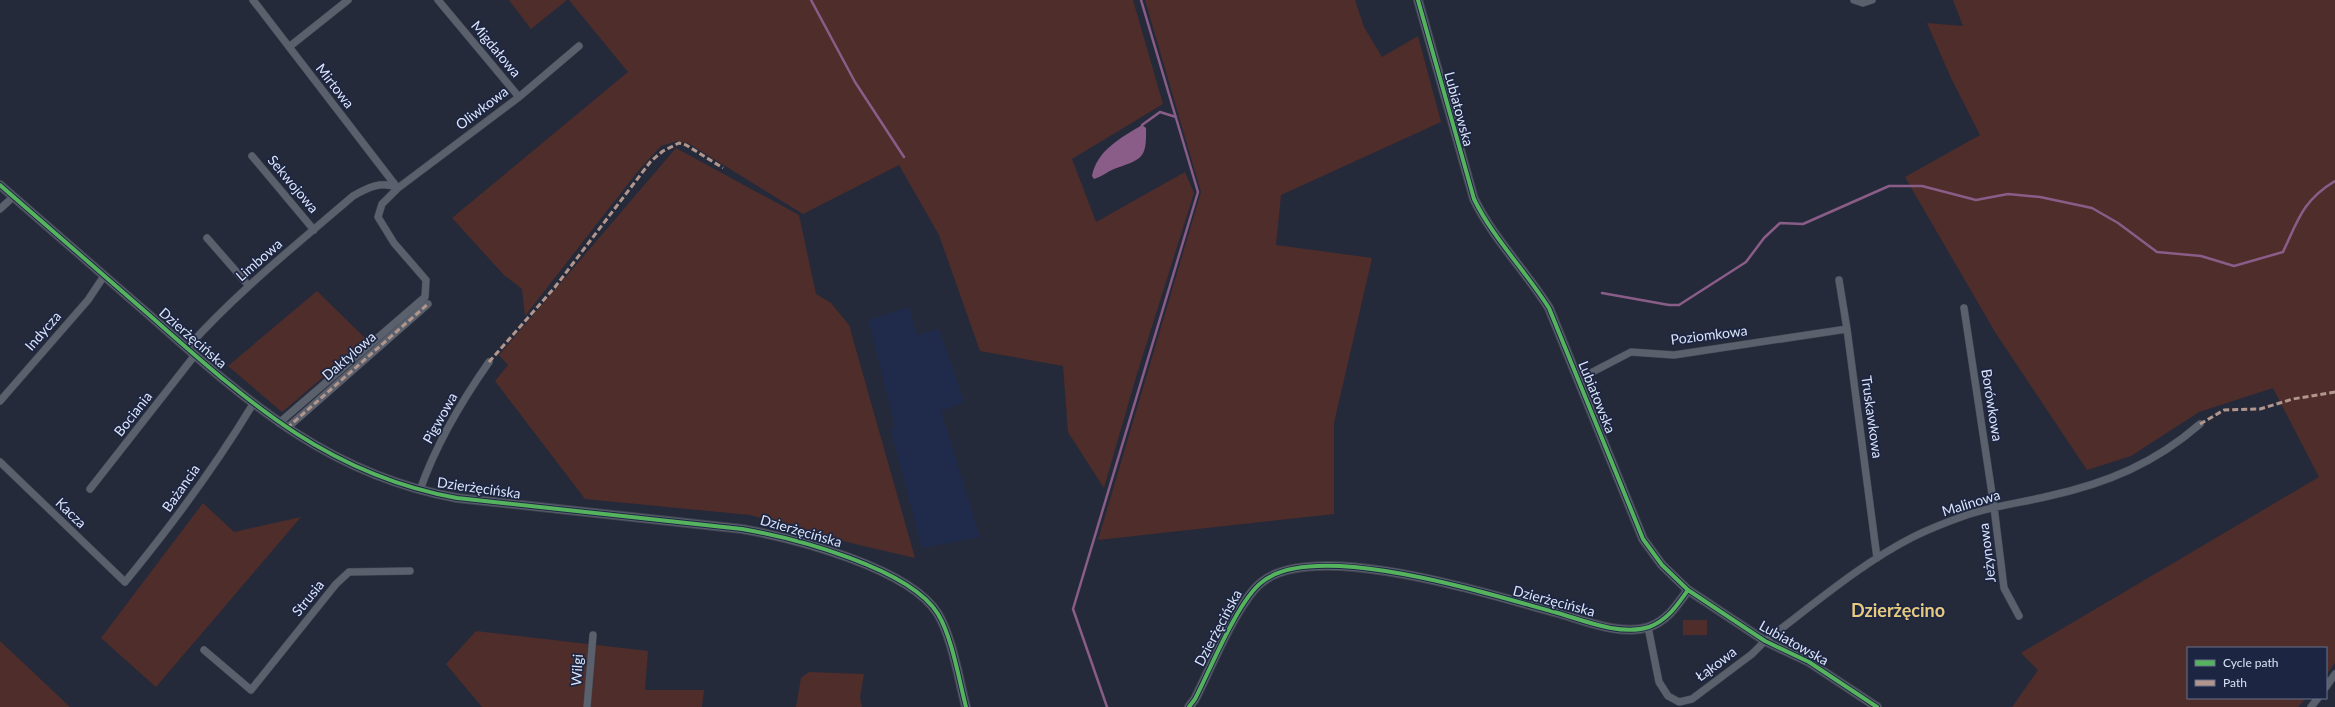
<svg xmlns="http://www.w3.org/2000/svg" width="2335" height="707" viewBox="0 0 2335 707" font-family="Lato,sans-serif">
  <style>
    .built { fill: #202b4b }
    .green { fill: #4f2d2a }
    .water { fill: #8a5d89 }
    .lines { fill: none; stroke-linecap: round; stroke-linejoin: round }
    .stream { stroke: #8a5d89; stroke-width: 2.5 }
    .minor-casing { stroke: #424653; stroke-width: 8 }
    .tertiary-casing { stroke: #424653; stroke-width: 10 }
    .minor { stroke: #5b606d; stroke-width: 7 }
    .tertiary { stroke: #5b606d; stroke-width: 8 }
    .quiet { stroke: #b2968c; stroke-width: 3; stroke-dasharray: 6 3; stroke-linecap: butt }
    .cycleway-casing { stroke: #1c2643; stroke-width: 6 }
    .cycleway { stroke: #56b35d; stroke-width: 4 }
    .labels { text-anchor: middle; stroke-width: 3.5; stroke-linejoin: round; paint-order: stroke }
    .street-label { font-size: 14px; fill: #dce4f7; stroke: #1c2643 }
    .district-label { font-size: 18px; font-weight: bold; fill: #e8ca7f; stroke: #1c2643 }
  </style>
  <rect width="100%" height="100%" fill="#252a3a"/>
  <path class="built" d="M909,307L917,335L939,329L964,402L941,411L980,537L922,548L890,428L895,427L868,320Z"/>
  <path class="green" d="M509,0H567L531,29Z
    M569,0H1133L1163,104L1072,159L1096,222L1185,172L1194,193L1136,377L1104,488L1068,432L1063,366L980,351L939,235L899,165L803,214L688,143L677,141L661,146L638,171L525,316L522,289L504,275L452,218L628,72Z
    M1145,0H1355L1364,27L1382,57L1418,36L1441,122L1281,195L1276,245L1372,258L1334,423V514L1098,540L1201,192Z
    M1953,0H2335V663L2326,675V648H2188V698H2306L2298,707H2012L2038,670L2021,653L2319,477L2273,388L2199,412L2131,456L2087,470L1995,332L1905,177L1980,135L1951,78L1927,23L1963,26Z
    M676,148L799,215L816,294L831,303L849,325L915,558L851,543L750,515L585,499L495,381L508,365L499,355Z
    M317,291L367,340L282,412L228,366Z
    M203,503L234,532L301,517L156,687L101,638Z
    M1683,620H1707V635H1683Z
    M476,631L648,651L645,690H704L702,707H482L446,664Z
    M0,641L70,707H0Z
    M809,672L864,674L860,697L862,707H796L801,678Z"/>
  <path class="water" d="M1142,125L1146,128C1147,160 1141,159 1114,169C1107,172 1101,177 1094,179L1092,176C1097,150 1121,138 1142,125Z"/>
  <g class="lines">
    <path class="stream" d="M811,0L855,82L904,157
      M1142,125L1160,112L1176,117
      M1602,293L1669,305H1679L1746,262L1764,238L1780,223L1803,224L1889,186H1922L1976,200L2008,194L2040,197L2092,208L2118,223L2157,252L2201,256L2234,266L2283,252C2298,220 2303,200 2335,181
      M1107,707L1073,609L1198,192L1141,0"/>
    <g class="minor-casing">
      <path id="minor" d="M253,0L396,186
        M438,0L519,97
        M1854,0L1863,3L1872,0
        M289,47L348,0
        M252,156L314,230
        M0,209L13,197
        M207,238L249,286
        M1839,280L1847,329L1877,558
        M1964,308L1994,507L2004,588L2019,616
        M187,348C237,292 296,245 353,196C367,188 382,180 398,188
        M1579,379L1631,352L1674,355L1847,329
        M0,401L88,300L104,276
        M279,423L425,297L426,280L394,243L378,217L382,204L398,188L519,97L579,46
        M287,428L428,304
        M0,462L125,582C171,526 215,467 253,404
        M90,489L195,355
        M420,490C436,444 461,402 489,362
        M1648,627L1659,682L1668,696L1679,702L1692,699L1752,654L1765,641C1813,605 1860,564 1913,537C1929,529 1947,522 1964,516C1991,506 2021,503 2049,496C2108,483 2155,463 2200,424
        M204,650L251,690L336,584L349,572L410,571
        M2326,687L2335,674
        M587,707L593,635
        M2311,707L2318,698"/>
    </g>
    <g class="tertiary-casing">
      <path id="tertiary" d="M1418,0L1474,199C1493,238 1525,270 1549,308L1643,539L1662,565L1688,590L1765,641L1809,662L1877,707
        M0,185C52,230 103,275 155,320C249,403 329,475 457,498L742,529C794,538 910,568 938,614C952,637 959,680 966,707
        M1189,707L1195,699C1210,670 1238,600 1262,582C1316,538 1494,596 1558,613C1585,621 1621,636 1649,627C1668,620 1677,605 1688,590"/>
    </g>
    <use href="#minor" class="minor"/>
    <use href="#tertiary" class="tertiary"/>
    <path class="quiet" d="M489,362L555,287L651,161L663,151L679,143L686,145L723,168
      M2200,424L2224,410L2260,409L2293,399L2335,392
      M287,428L428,304"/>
    <g class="cycleway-casing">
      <path id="cycleway" d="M1418,0L1474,199C1493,238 1525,270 1549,308L1643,539L1662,565L1688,590L1765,641L1809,662L1877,707
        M0,185C52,230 103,275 155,320C249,403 329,475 457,498L742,529C794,538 910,568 938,614C952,637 959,680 966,707
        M1189,707L1195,699C1210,670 1238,600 1262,582C1316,538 1494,596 1558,613C1585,621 1621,636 1649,627C1668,620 1677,605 1688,590"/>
    </g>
    <use href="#cycleway" class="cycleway"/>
  </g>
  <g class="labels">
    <g class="street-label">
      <text transform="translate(496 49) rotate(50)" y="5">Migdałowa</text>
      <text transform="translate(335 86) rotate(52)" y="5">Mirtowa</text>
      <text transform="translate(482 108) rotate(-37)" y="5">Oliwkowa</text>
      <text transform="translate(1459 109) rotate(75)" y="5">Lubiatowska</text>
      <text transform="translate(293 184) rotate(50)" y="5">Sekwojowa</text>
      <text transform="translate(259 260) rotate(-41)" y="5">Limbowa</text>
      <text transform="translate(43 331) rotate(-49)" y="5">Indycza</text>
      <text transform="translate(1709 335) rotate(-7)" y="5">Poziomkowa</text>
      <text transform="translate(193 338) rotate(41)" y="5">Dzierżęcińska</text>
      <text transform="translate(349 356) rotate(-41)" y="5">Daktylowa</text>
      <text transform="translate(1597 397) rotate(68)" y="5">Lubiatowska</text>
      <text transform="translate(1992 405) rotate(81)" y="5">Borówkowa</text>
      <text transform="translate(133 414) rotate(-52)" y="5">Bociania</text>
      <text transform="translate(1872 417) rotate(82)" y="5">Truskawkowa</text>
      <text transform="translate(440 418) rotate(-61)" y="5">Pigwowa</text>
      <text transform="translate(181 488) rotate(-55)" y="5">Bażancia</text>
      <text transform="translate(479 488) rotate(8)" y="5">Dzierżęcińska</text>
      <text transform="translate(1971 503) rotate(-17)" y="5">Malinowa</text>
      <text transform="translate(71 513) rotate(44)" y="5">Kacza</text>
      <text transform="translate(801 531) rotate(16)" y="5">Dzierżęcińska</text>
      <text transform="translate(1987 553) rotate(-97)" y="5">Jeżynowa</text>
      <text transform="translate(308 598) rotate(-51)" y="5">Strusia</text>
      <text transform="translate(1554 601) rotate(15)" y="5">Dzierżęcińska</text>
      <text transform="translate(1218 628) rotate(-62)" y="5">Dzierżęcińska</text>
      <text transform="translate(1794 643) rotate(29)" y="5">Lubiatowska</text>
      <text transform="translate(1716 664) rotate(-37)" y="5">Łąkowa</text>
      <text transform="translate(577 670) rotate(-86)" y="5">Wilgi</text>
    </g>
    <g class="district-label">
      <text x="1898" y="617">Dzierżęcino</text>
    </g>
  </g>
  <rect x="2187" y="647" width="140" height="52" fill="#1c2643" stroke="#69728b"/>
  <rect x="2195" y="660" width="20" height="6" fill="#56b35d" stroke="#69728b"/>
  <text x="2223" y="667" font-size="12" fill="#dce4f7">Cycle path</text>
  <rect x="2195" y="680" width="20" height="6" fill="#b2968c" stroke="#69728b"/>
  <text x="2223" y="687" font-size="12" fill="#dce4f7">Path</text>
</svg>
